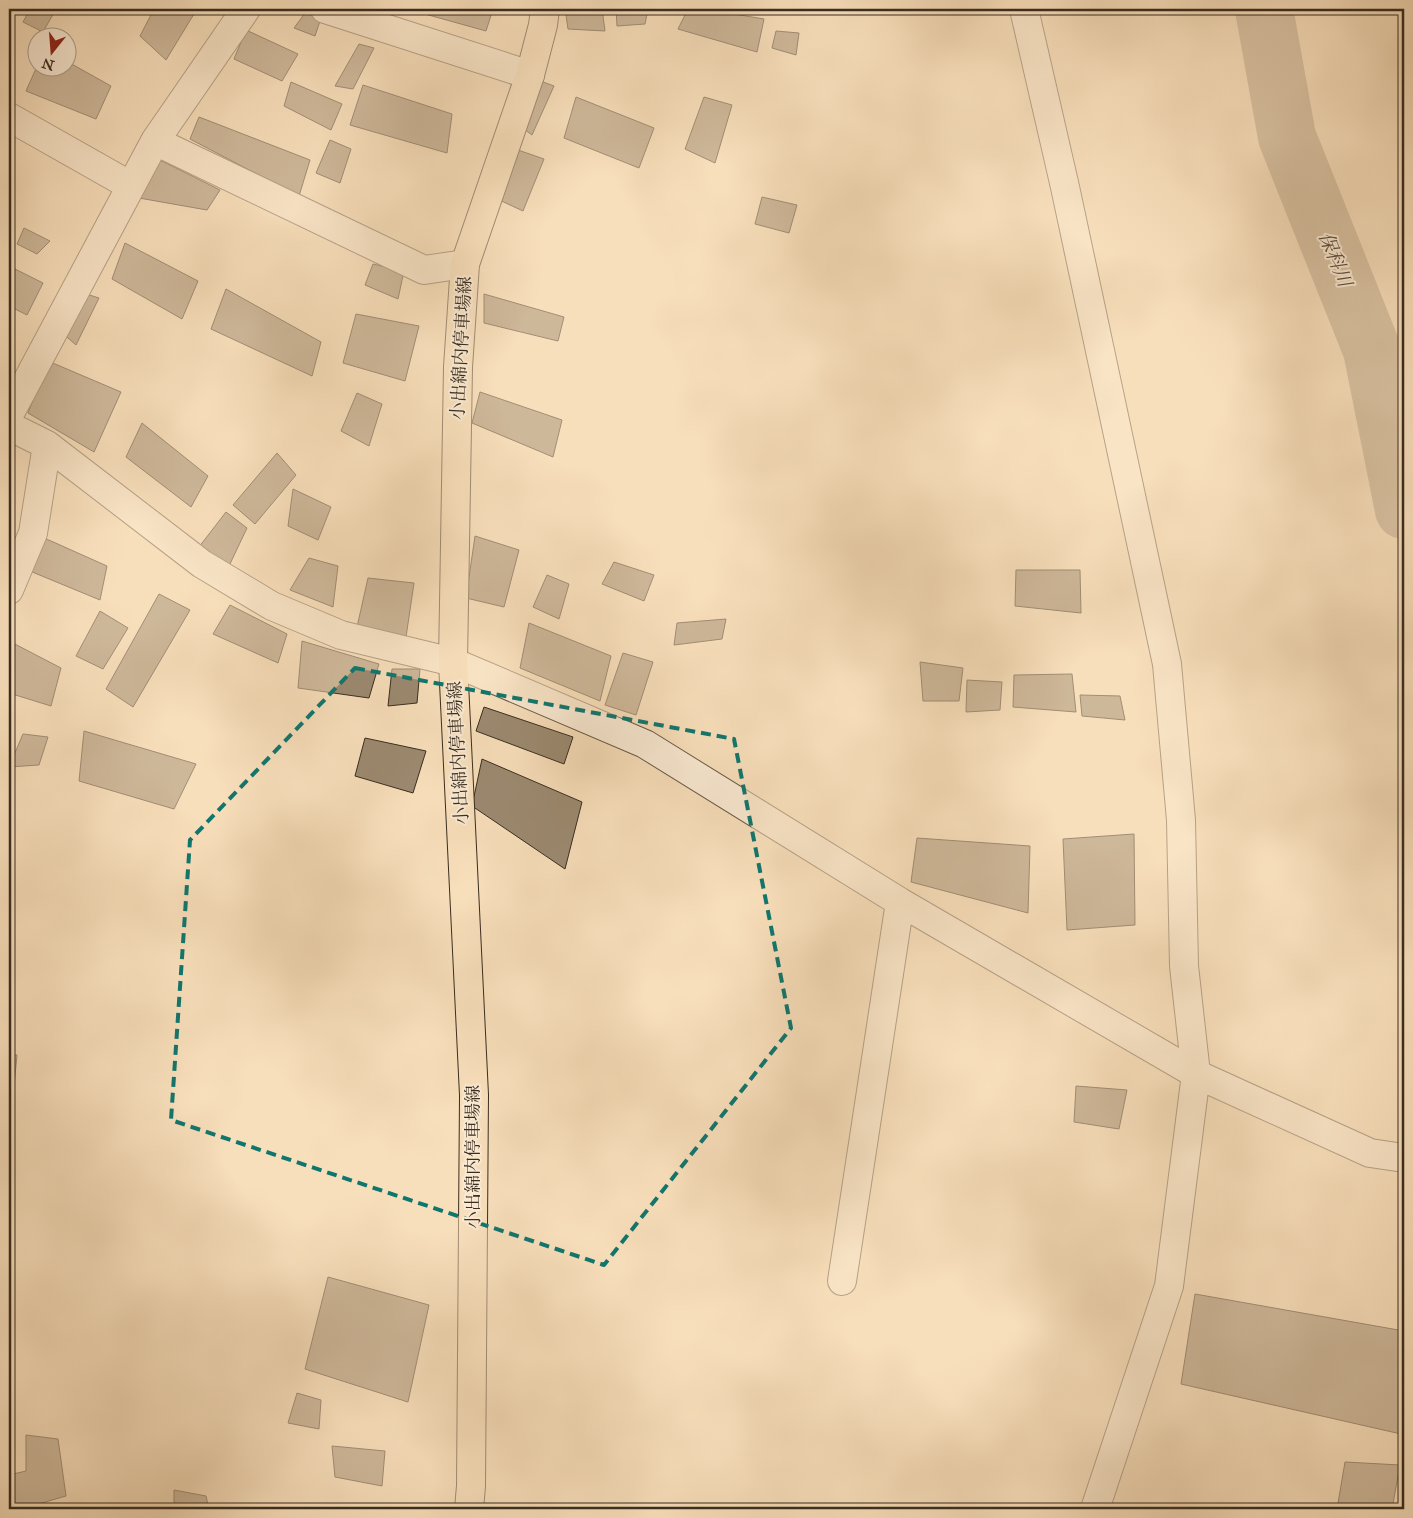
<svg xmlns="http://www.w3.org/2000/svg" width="1413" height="1518" viewBox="0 0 1413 1518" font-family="'IM FELL Great Primer','Noto Serif JP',serif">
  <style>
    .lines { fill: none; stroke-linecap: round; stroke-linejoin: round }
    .river { stroke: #b7a286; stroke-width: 58 }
    .building { fill: #9c8a71; stroke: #392d20 }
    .minor-casing { stroke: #695a47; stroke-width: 30 }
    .major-casing { stroke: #392d20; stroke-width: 30 }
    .minor { stroke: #faead3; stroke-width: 28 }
    .major { stroke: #f8dfbb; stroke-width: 28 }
    .marked { fill: none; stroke: #0f766e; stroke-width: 4; stroke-dasharray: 10 6; stroke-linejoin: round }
    .labels { text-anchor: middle; stroke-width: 4; stroke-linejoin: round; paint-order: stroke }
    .street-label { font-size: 18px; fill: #392d20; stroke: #faead3 }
    .water-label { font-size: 19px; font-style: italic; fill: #5f503f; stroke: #faead3 }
  </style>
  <rect width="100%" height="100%" fill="#f8dfbb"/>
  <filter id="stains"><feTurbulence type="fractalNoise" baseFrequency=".004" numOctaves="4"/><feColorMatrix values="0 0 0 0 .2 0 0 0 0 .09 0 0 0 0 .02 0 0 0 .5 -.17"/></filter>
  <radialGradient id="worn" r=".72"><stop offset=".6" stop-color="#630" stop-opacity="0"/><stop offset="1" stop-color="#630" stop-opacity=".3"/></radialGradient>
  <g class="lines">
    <path class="river" d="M1264,9L1287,137L1372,350L1404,510"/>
  </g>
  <path class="building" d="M30,9H56L43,32L23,22Z
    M154,9H197L166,60L140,36Z
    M407,9H493L486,31Z
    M590,9H602L605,31L568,29L566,15Z
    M616,9H648L645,24L617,26Z
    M688,9H704L764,19L757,52L678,29Z
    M305,13L321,18L315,36L294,28Z
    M246,30L298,54L282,81L234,59Z
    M776,31L799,33L796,55L772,48Z
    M359,44L374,48L353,89L335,86Z
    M68,62L111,86L96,119L26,91L38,64V68H68Z
    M535,79L554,86L532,135L520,126Z
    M291,82L342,104L331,130L284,106Z
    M363,85L452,114L447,153L350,125Z
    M576,97L654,128L639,168L564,138Z
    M704,97L732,105L715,163L685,149Z
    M199,117L310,160L299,196L190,139Z
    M330,140L351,149L340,183L316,173Z
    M515,149L544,159L523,211L495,198Z
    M154,157L220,190L207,210L139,198Z
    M762,197L797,205L789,233L755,224Z
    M24,228L50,241L37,254L17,244Z
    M125,243L198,281L182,319L112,279Z
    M373,264L404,271L398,299L365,285Z
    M9,266L43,283L27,315L9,306Z
    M226,289L321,342L312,376L211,329Z
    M83,293L99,298L76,345L60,331Z
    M484,294L564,317L558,341L484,323Z
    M356,314L419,326L405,381L343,363Z
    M48,361L121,392L94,452L28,413Z
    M480,392L562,420L553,457L472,423Z
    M357,393L382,404L369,446L341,431Z
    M142,423L208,476L191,507L126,457Z
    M277,453L296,475L255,524L233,505Z
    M293,489L331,507L318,540L288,526Z
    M226,512L247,528L229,566L199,547Z
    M475,536L519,550L504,607L466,598Z
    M42,537L107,566L100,600L25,569Z
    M309,558L338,566L333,607L290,590Z
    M614,562L654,575L644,601L602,584Z
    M1016,570H1080L1081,613L1015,606Z
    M547,575L569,584L559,619L533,607Z
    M368,578L414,583L406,637L357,627Z
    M159,594L190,610L133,707L106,689Z
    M230,605L287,634L278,663L213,634Z
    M100,611L128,628L103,669L76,656Z
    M726,619L722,639L674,645L677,623Z
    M529,623L611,656L600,701L520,668Z
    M9,641L61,668L51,706L9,693Z
    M302,641L379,664L369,698L298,688Z
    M623,653L653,662L636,715L605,705Z
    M920,662L963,668L959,701H923Z
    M392,669H420L417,703L388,706Z
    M1072,674L1076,712L1013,707L1014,675Z
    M967,680L1002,682L1000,710L966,712Z
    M1080,695L1120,696L1125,720L1082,716Z
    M484,707L573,737L564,764L476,731Z
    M84,731L196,764L174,809L79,781Z
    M23,734L48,737L39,765L9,767Z
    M365,738L426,751L413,793L355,776Z
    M482,759L582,802L565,869L472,806Z
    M1134,834L1135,925L1067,930L1063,839Z
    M917,838L1030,846L1028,913L911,882Z
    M9,1055H17L12,1106L9,1105Z
    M1076,1086L1127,1090L1119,1129L1074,1122Z
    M328,1277L429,1305L408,1402L305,1369Z
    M1195,1294L1404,1331V1398L1401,1434L1181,1384Z
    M297,1393L321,1400L319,1429L288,1423Z
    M26,1435L58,1439L66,1496L21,1509H9V1475L26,1471Z
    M332,1446L385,1451L382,1486L335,1477Z
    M1345,1462L1400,1465L1392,1509H1337Z
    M174,1490L206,1496L209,1509H174Z"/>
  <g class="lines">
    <g class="minor-casing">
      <path id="minor" d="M325,9L530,75
        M1024,9L1065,187L1167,664L1181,820L1184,966L1196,1074L1169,1286L1095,1509
        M9,117L131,186
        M155,141L424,270L465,264
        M9,415L155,141L246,9
        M9,426L47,445L202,564L272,606L341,635L453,662L645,744L900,902L1196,1074L1370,1153L1404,1158
        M9,590L33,533L47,445
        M842,1281L900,902"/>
    </g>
    <g class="major-casing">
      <path id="major" d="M469,1509L471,1486L474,1095L453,662L458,367L465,264L530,75L543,25L545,9"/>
    </g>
    <use href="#minor" class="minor"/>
    <use href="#major" class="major"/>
  </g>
  <path d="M0 0H1413V1518H0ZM355,668L734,739L791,1028L604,1265L171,1120L190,840Z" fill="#f8dfbb" fill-opacity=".55" fill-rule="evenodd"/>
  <path class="marked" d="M355,668L734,739L791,1028L604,1265L171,1120L190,840Z"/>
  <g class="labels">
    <g class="street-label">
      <text transform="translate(461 348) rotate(-87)" y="6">小出綿内停車場線</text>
      <text transform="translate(458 753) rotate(-93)" y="6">小出綿内停車場線</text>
      <text transform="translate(473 1157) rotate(-90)" y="6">小出綿内停車場線</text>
    </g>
    <g class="water-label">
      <text transform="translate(1336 259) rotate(68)" y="7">保科川</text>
    </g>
  </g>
  <rect width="1413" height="1518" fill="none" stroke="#f8dfbb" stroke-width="30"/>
  <rect x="10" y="10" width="1393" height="1498" fill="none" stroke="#392d20" stroke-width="2.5"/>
  <rect x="15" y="15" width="1383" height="1488" fill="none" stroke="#392d20"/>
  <g transform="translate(52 52) rotate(197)"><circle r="24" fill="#faead3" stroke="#ad9e8b"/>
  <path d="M0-4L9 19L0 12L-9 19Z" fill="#8f2418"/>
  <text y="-8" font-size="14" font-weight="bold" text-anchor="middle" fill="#392d20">N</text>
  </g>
  <rect width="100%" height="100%" filter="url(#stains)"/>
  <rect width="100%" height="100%" fill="url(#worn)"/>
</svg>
